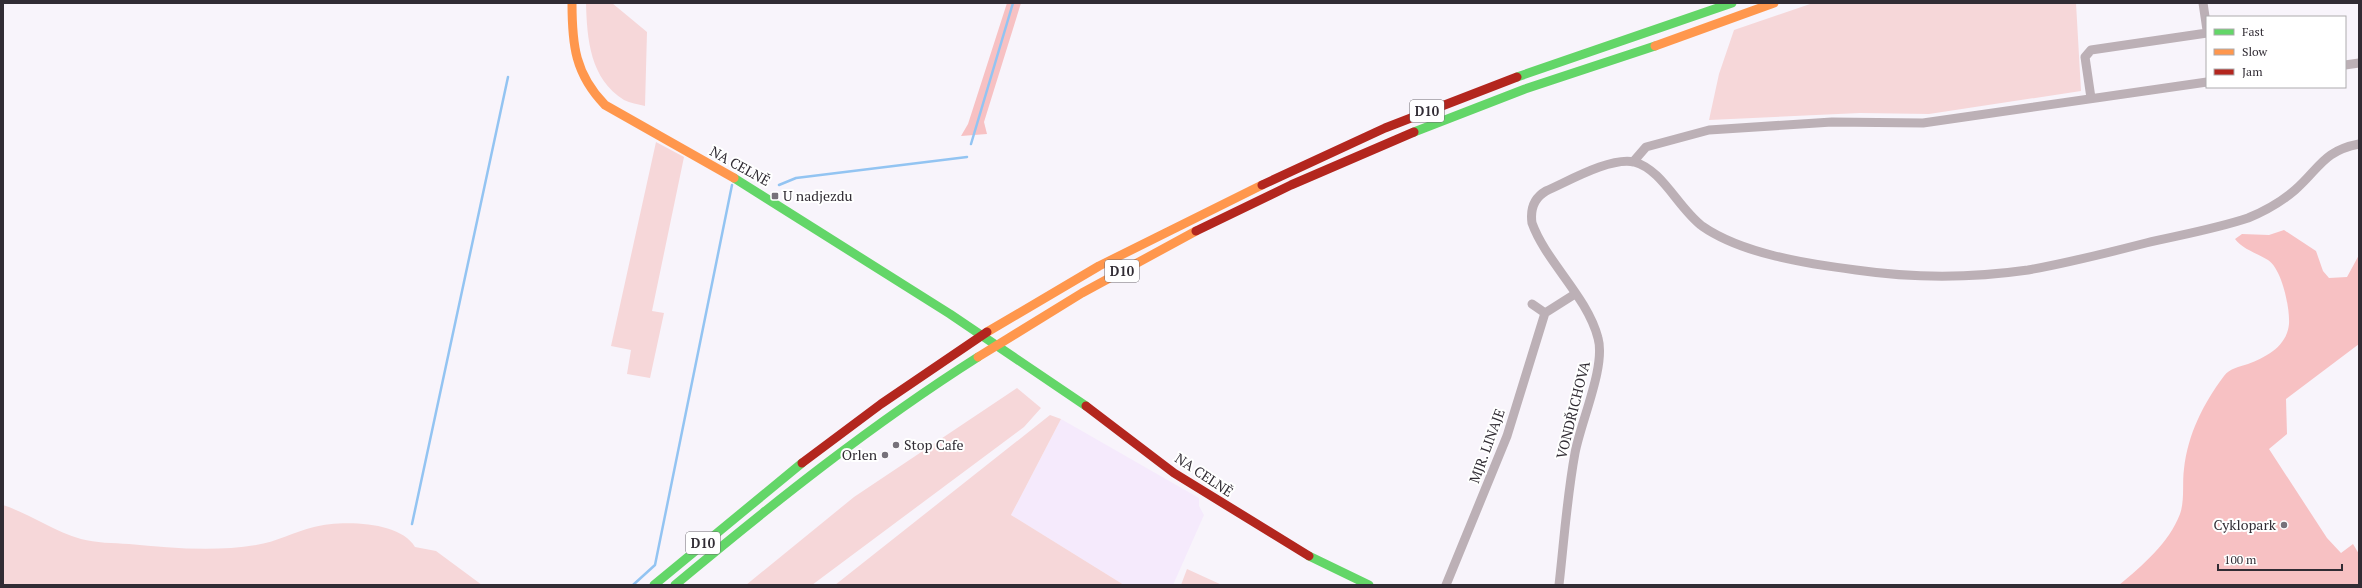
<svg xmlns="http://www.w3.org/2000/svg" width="2362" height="588" viewBox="0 0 2362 588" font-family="'PT Serif',serif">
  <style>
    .built { fill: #f5eafc }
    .green { fill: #f6d7d9 }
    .forest { fill: #f7c1c3 }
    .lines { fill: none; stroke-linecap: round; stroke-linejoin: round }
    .stream { stroke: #93c4f2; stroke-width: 2.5 }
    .street { stroke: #bcb0b6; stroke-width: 9 }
    .fast { stroke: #63d668; stroke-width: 9 }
    .slow { stroke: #ff974d; stroke-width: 9 }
    .jam { stroke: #b3261e; stroke-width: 9 }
    .poi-dot { fill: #77727a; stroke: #fff; stroke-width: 1.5 }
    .labels { text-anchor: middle; stroke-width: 4; stroke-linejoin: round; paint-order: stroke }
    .shield { fill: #fff; stroke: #6f6b71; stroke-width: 1 }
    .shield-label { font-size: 13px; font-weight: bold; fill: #312c34 }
    .street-label { font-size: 14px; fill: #312c34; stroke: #fff }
    .poi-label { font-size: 14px; fill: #312c34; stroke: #fff; text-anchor: start }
  </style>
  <rect width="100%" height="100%" fill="#f8f4fb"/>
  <path class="built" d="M1061,419L1199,498V506L1204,515L1173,585H1124L1011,515Z"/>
  <path class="green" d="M586,3H612L647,32L645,106C638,104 630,103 624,100C590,79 587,39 586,3Z
    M1813,3H2076L2081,91L1929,114L1860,113L1709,120L1719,74L1734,30Z
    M656,142L684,157L652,311L664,313L650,378L627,374L631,350L611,346Z
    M1017,388L1041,408L1024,427L812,585H746L854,497Z
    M1050,415L1061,419L1011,515L1124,585H835Z
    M3,505C30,514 53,531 81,539C96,543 113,543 129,544C170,548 215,552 256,545C276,542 294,532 314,527C341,520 400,521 415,547L436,551L482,585L3,584Z
    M1187,569L1222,585H1181Z"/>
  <path class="forest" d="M1007,3H1021L984,122L987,134L961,136L968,124Z
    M2284,230L2316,251L2323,271L2329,278L2347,277L2359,255V344L2286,399L2287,434L2269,449L2327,538L2341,553L2353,544L2359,554V585H2119C2142,566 2169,543 2180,514C2185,500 2182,483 2184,469C2188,434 2203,404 2224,376C2230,368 2239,367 2248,364C2267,357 2287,346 2289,324C2290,308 2282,269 2268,260C2257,253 2242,249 2235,239L2242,234L2269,235Z"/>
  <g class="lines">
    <path class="stream" d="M971,144L1013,3
      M779,185L796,178L967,157
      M412,524L508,77
      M633,585L655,565L732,185"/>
    <path class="street" d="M2203,3L2207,30
      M2345,65L2359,63
      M2091,98L2085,57L2091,50L2207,33
      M1633,162L1646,147L1709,130L1832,122L1923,123L2207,82
      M1532,304L1545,313
      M1446,585L1507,436L1545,313L1575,294
      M1559,585C1564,541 1567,496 1575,453C1581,421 1606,366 1598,338C1587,296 1546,262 1532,223C1530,209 1534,198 1546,191C1569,181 1610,157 1634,162C1662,169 1678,208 1702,226C1742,254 1808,264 1856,270C1912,278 1972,278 2028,270C2068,263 2107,253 2146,243C2180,235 2215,229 2248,218C2265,211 2281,202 2295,190C2320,168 2323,151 2359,144"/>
    <path class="fast" d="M1517,77L1732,3
      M1414,132L1525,89L1655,46
      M734,178L950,314L1086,406
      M1309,556L1369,585
      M654,585L802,463
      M675,585C772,504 871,425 978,357"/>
    <path class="slow" d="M572,3C572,45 575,74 605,105L734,178
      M1655,46L1774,3
      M987,332L1099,266L1262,185
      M978,357L1082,293L1196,231"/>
    <path class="jam" d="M1262,185L1385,128L1517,77
      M1196,231L1291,185L1414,132
      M1086,406L1174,473L1309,556
      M802,463L881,404L987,332"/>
  </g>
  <g class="poi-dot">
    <rect x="771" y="192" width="8" height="8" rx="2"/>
    <circle cx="896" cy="445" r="4"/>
    <circle cx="885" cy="455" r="4"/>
    <circle cx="2284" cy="525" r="4"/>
  </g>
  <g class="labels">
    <g class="shield">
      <rect x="1410" y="100" width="34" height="22" rx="3"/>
      <rect x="1105" y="260" width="34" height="22" rx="3"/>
      <rect x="686" y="532" width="34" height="22" rx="3"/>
    </g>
    <g class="shield-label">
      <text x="1427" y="116">D10</text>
      <text x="1122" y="276">D10</text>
      <text x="703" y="548">D10</text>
    </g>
    <g class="street-label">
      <text transform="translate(740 166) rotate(29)" y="5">NA CELNĚ</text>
      <text transform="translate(1573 410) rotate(-76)" y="5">VONDŘICHOVA</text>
      <text transform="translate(1487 446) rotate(-70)" y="5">MJR. LINAJE</text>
      <text transform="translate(1204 475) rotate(34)" y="5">NA CELNĚ</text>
    </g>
    <g class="poi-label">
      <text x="783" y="201">U nadjezdu</text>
      <text x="904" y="450">Stop Cafe</text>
      <text x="877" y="460" text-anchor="end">Orlen</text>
      <text x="2276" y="530" text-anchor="end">Cyklopark</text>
    </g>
  </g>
  <rect width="2362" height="588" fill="none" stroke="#312c34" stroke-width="8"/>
  <rect x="2206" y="16" width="140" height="72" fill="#ffffff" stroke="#adabae"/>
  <rect x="2214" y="29" width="20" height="6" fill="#63d668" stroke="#adabae"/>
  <text x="2242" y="36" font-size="12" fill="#312c34">Fast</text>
  <rect x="2214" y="49" width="20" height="6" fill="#ff974d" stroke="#adabae"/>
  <text x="2242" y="56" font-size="12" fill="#312c34">Slow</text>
  <rect x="2214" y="69" width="20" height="6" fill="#b3261e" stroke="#adabae"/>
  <text x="2242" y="76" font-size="12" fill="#312c34">Jam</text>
  <path d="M2218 564v6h124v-6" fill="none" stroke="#312c34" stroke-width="2"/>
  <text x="2224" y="564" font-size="12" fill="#312c34" stroke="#ffffff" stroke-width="3" paint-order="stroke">100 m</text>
</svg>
